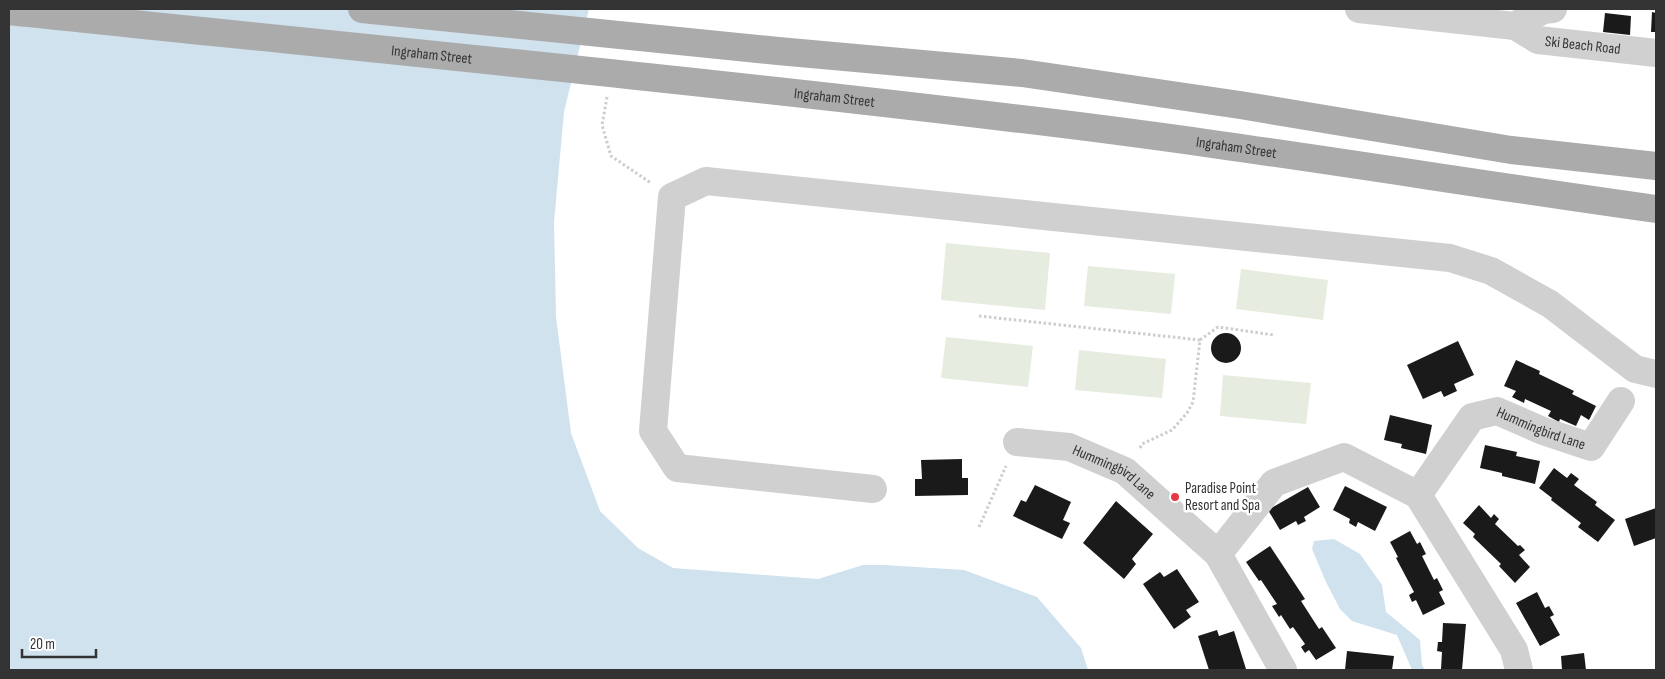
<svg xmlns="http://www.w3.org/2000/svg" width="1665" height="679" viewBox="0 0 1665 679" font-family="'Sofia Sans Condensed',sans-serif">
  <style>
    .green { fill: #e6ecdf }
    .water { fill: #cfe2ee }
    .building { fill: #1a1a1a }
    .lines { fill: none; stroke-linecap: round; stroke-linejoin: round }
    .path { stroke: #cdcdcd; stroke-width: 3; stroke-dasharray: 2.5 2.5; stroke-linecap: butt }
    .street { stroke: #d0d0d0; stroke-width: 28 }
    .primary { stroke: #ababab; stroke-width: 28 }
    .poi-dot { fill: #e63946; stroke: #fff; stroke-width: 2 }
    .labels { text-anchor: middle; stroke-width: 5; stroke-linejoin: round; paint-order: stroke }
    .street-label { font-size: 15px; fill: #333; stroke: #fff }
    .poi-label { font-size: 15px; fill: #333; stroke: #fff; text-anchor: start }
  </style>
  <rect width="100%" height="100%" fill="#fff"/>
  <path class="green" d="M946,243L1050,253L1045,310L941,300Z
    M1088,266L1175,274L1171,314L1084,306Z
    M1241,269L1328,280L1323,320L1236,309Z
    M946,337L1033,346L1028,387L941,378Z
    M1079,350L1166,359L1162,398L1075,390Z
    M1223,375L1311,383L1306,424L1220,416Z"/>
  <path class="water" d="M9,9H589L564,112L554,222L556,317L571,433L600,511L638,548L673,568L818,579L863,565H884L964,570L1037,597L1081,648L1088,670H9Z
    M1334,539L1360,554L1382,585L1386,612L1420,640L1422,665L1425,670H1412L1397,635L1352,621L1340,609L1326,582L1312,549L1314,541Z"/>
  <path class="building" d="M1652,12L1656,13V32H1651Z
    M1605,13L1631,16L1630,35L1603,32Z
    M1211 348a15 15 0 1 1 30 0a15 15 0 1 1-30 0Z
    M1458,341L1474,375L1454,384L1457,391L1444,397L1441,391L1423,399L1407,365Z
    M1516,360L1540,371L1539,374L1574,391L1572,394L1596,406L1589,420L1581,415L1576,426L1560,419L1559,422L1548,416L1551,411L1525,399L1524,403L1512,397L1516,391L1504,386Z
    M1390,415L1432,425L1426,454L1401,448L1402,444L1384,440Z
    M1485,445L1517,452L1516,456L1540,461L1535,484L1502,476V473L1480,468Z
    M962,459V478H968V495L915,496V479H922L921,460Z
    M1554,468L1567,478L1571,473L1579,479L1574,485L1597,502L1595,505L1615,520L1598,542L1578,527L1581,523L1551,500L1552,498L1539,488Z
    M1035,485L1071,502L1063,520L1070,523L1062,539L1013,516L1021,500L1026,502Z
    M1345,486L1387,507L1375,531L1358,522L1356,527L1349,523L1350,519L1333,510Z
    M1308,487L1320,507L1304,517L1306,521L1298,525L1296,521L1280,530L1268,510Z
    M1116,501L1153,534L1132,559L1136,564L1124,579L1083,543Z
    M1479,505L1491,518L1494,514L1499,519L1495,524L1518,546L1520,545L1525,550L1519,555L1530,567L1515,583L1499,566L1501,564L1473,537L1475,534L1463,523Z
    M1656,508V538L1634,546L1625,519Z
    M1410,531L1417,544L1420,542L1426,554L1422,556L1434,580L1437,578L1443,590L1439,592L1445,604L1423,615L1416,600L1412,602L1409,595L1414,592L1396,558L1398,557L1390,542Z
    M1270,546L1305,599L1301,601L1319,629L1322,627L1336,648L1316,660L1309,650L1305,653L1301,647L1305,644L1293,627L1290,629L1281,615L1279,617L1272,606L1277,604L1261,580L1259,581L1246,562Z
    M1177,569L1199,602L1186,610L1191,617L1174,629L1143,584L1160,572L1164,577Z
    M1537,592L1545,608L1549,606L1554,615L1550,617L1560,635L1540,646L1516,603Z
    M1443,623L1466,624L1462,670L1441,669L1442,652L1437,651L1438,642H1442Z
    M1217,630L1219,636L1234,631L1246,669L1209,670L1198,636Z
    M1347,651L1394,656L1392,670H1345Z
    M1584,653L1586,670H1562L1561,656Z"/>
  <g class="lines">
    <path class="path" d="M607,97L602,125L611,156L651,183
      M979,316L1200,340L1193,402L1187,413L1172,430L1142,444L1139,450
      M1200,340L1218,327L1274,335
      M979,527L1006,466"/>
    <g class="street">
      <path d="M1359,9L1515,26L1543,10L1553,9"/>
      <path id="s1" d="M1515,26L1538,40L1656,53"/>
      <path id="s2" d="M1017,442L1069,447L1125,471L1218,554L1283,670"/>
      <path d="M873,489L677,468L653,431L672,197L706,181L1450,258L1491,271L1550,304L1635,369L1656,374"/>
      <path id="s3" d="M1418,495L1472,417L1497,411L1543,431L1591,447L1621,401"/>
      <path d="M1218,554L1274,483L1344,457L1418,495L1514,650L1519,670"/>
    </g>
    <g class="primary">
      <path d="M362,9L778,51L1022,73L1240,105L1511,150L1656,166"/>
      <path id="s4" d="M9,11C343,46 678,78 1012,118C1228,143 1441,179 1656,209"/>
    </g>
  </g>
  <circle class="poi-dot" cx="1175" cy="497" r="5"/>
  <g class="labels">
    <g class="street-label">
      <text dy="5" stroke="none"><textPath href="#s1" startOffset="72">Ski Beach Road</textPath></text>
      <text dy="5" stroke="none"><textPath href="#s4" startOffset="425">Ingraham Street</textPath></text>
      <text dy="5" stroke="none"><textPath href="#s4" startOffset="830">Ingraham Street</textPath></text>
      <text dy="5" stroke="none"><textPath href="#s4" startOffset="1235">Ingraham Street</textPath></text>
      <text dy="5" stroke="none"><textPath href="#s3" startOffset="168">Hummingbird Lane</textPath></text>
      <text dy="5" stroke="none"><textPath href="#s2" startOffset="104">Hummingbird Lane</textPath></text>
    </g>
    <g class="poi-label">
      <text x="1185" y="493">Paradise Point<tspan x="1185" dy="17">Resort and Spa</tspan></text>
    </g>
  </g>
  <rect width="1665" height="679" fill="none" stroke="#333333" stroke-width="20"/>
  <path d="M22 649v8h74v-8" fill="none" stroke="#333333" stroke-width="2.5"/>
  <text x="30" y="649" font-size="15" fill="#333333" stroke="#ffffff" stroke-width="4" paint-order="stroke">20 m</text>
</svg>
